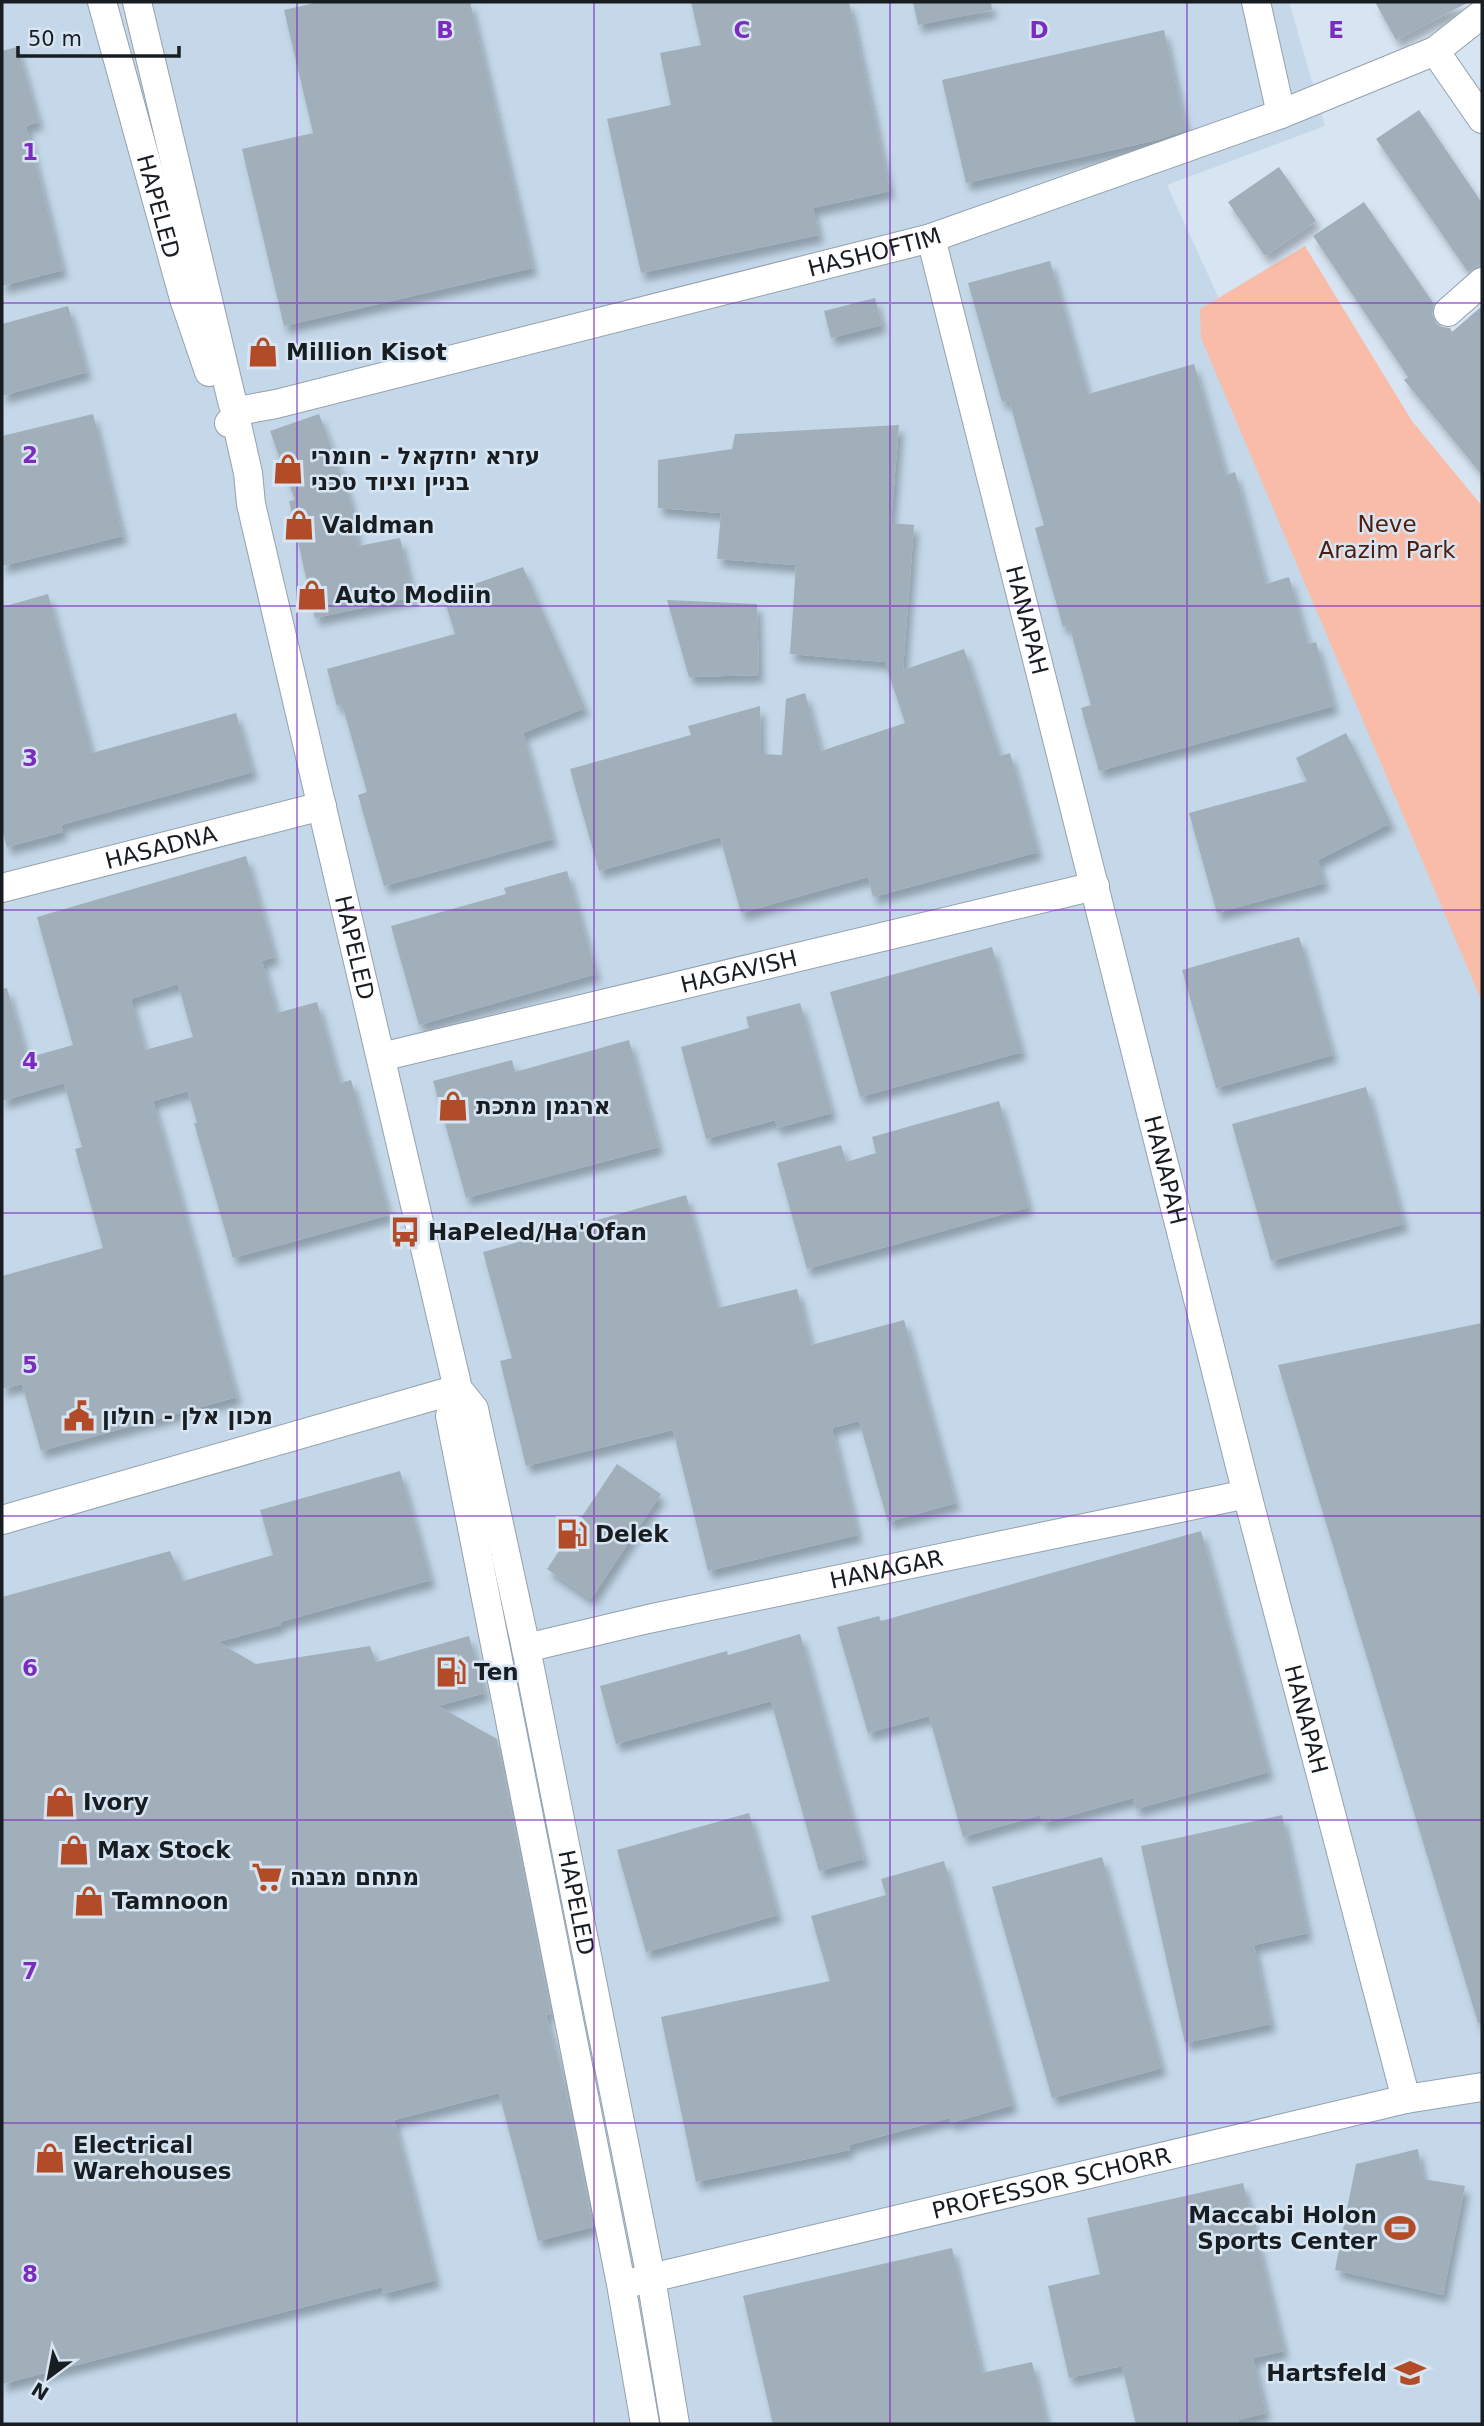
<svg xmlns="http://www.w3.org/2000/svg" width="1484" height="2426" viewBox="0 0 1484 2426" font-family="'DejaVu Sans',Heebo,sans-serif">
  <style>
    .built { fill: #c4d8e9 }
    .green { fill: #f9bca8 }
    .building { fill: #a1afbb; fill-rule: evenodd; filter: url(#shadow) }
    .lines { fill: none; stroke-linecap: round; stroke-linejoin: round }
    .minor-casing { stroke: #94a1ad; stroke-width: 30 }
    .minor { stroke: #fff; stroke-width: 28 }
    .grid { fill: none; stroke: #7b2cbf; stroke-width: 2; stroke-opacity: 0.55 }
    .labels { text-anchor: middle; stroke-width: 5; stroke-linejoin: round; paint-order: stroke }
    .street-label { font-size: 23px; fill: #181d22; stroke: #d7e5f2 }
    .poi-label { font-size: 23px; font-weight: bold; fill: #181d22; stroke: #d7e5f2; text-anchor: start }
    .park-label { font-size: 23px; fill: #501d0c; stroke: #d7e5f2 }
    .grid-label { font-size: 23px; text-anchor: middle; font-weight: bold; fill: #7b2cbf; stroke: #d7e5f2; stroke-width: 5; stroke-linejoin: round; paint-order: stroke }
  </style>
  <defs>
    <filter id="shadow"><feDropShadow dx="4.5" dy="8" stdDeviation="3.5" flood-color="#0004"/></filter>
  </defs>
  <rect width="100%" height="100%" fill="#d7e5f2"/>
  <path class="built" d="M2,2H1289L1325,126L1167,185L1482,874V2424H2Z"/>
  <path class="green" d="M1305,246L1412,421L1482,506V1002L1201,338L1200,309Z"/>
  <path class="building" d="M319,2H470L533,268L284,326L242,149L313,133L284,10Z
    M691,2H849L890,191L813,208L819,235L641,273L607,119L671,105L660,53L701,45Z
    M913,2H991L992,10L918,25Z
    M1375,2H1469L1396,40Z
    M1164,30L1186,130L1157,140L966,183L942,80Z
    M17,47L39,122L26,126L63,270L2,286V51Z
    M1419,110L1482,203V264L1468,272L1376,139Z
    M1279,167L1316,221L1265,256L1228,202Z
    M1364,202L1434,304L1432,315L1436,323L1442,327L1450,328L1452,332L1482,306V475L1404,380L1408,377L1313,236Z
    M1050,261L1088,394L1194,364L1226,475L1235,472L1266,584L1289,577L1308,644L1316,642L1334,706L1099,771L1081,708L1091,705L1069,625L1063,627L1035,528L1044,525L1009,400L1002,402L968,283Z
    M875,298L882,325L831,338L824,311Z
    M68,306L87,372L2,396V324Z
    M93,414L123,536L2,566V436Z
    M319,414L349,496L358,546L400,538L413,597L315,618L289,501L295,500L270,431Z
    M899,425L891,523L914,525L903,670L964,649L1000,756L1010,753L1038,852L873,897L868,877L741,913L720,837L599,871L570,769L691,735L688,726L760,706L761,754L782,755L786,699L805,693L821,751L905,723L885,662L790,654L796,565L717,559L721,513L658,508V460L732,449L735,434Z
    M523,567L585,708L523,733L553,839L384,886L358,795L367,792L342,704L337,706L327,669L455,634L443,595Z
    M48,594L92,753L236,713L253,772L61,825L63,832L7,847L2,829V607Z
    M667,600L757,604L759,675L689,677Z
    M1346,733L1391,823L1318,860L1325,883L1217,913L1189,813L1307,781L1296,758Z
    M246,856L275,957L262,961L277,1013L317,1002L340,1083L351,1080L389,1215L233,1258L194,1123H197L188,1091L153,1101L237,1397L41,1451L22,1384L2,1389V1276L103,1248L75,1149L82,1147L64,1083L2,1101V989L7,988L27,1058L73,1045L37,917ZM178,984L193,1037L145,1050L131,999Z
    M567,871L596,974L419,1025L391,926L506,894L504,888Z
    M1299,937L1333,1055L1216,1088L1182,970Z
    M992,947L1022,1052L860,1097L830,992Z
    M800,1003L832,1113L777,1128L775,1120L706,1139L681,1047L749,1028L746,1017Z
    M629,1040L659,1147L466,1198L433,1081L512,1060L515,1072Z
    M1366,1087L1404,1224L1271,1261L1232,1124Z
    M999,1101L1029,1207L807,1269L777,1163L841,1145L846,1162L876,1153L872,1137Z
    M686,1195L718,1308L797,1289L811,1345L904,1320L956,1503L888,1522L859,1421L832,1428L858,1535L708,1571L673,1430L526,1466L500,1361L512,1358L483,1252Z
    M1482,1323V2023H1478L1278,1365Z
    M617,1464L661,1494L591,1599L547,1569Z
    M400,1471L431,1580L280,1622L281,1625L218,1642L256,1664L370,1646L376,1662L469,1636L485,1693L438,1706L497,1739L551,2013L546,2015L564,2081L593,2227L538,2241L499,2093L394,2120L436,2280L383,2294L382,2287L2,2384V1597L170,1551L183,1581L273,1555L260,1510Z
    M1201,1531L1269,1772L1136,1809L1133,1798L1043,1823L1040,1815L963,1837L929,1716L868,1733L837,1627L879,1616L881,1621Z
    M800,1634L864,1859L819,1871L771,1701L616,1744L600,1686L727,1651L728,1655Z
    M749,1813L778,1915L646,1952L617,1850Z
    M1282,1815L1308,1933L1254,1945L1271,2024L1185,2043L1141,1846Z
    M1102,1857L1162,2068L1052,2098L992,1887Z
    M944,1861L1013,2105L951,2123L949,2118L849,2145L850,2150L696,2182L661,2017L830,1981L811,1916L886,1895L881,1879Z
    M1418,2149L1423,2179L1465,2186L1443,2295L1335,2270L1356,2164Z
    M1243,2183L1284,2351L1253,2358L1266,2413L1238,2420L1239,2424H1136L1122,2366L1069,2378L1048,2286L1100,2274L1087,2218Z
    M952,2248L982,2373L1032,2362L1047,2424H773L743,2296Z"/>
  <g class="lines">
    <g class="minor-casing">
      <g id="minor">
        <path id="s1" d="M102,2L184,299L209,372"/>
        <path d="M137,2L233,405L238,410L236,420L229,423"/>
        <path d="M1256,2L1281,114"/>
        <path d="M1435,51L1482,119"/>
        <path id="s2" d="M931,238L1247,1494L1406,2099"/>
        <path d="M1448,312L1482,282"/>
        <path id="s3" d="M238,411L276,404L931,238L1281,114L1435,51L1482,14"/>
        <path id="s4" d="M236,420L248,473L251,504L458,1389L474,1409L526,1648L651,2278L675,2424"/>
        <path id="s5" d="M2,888L322,806"/>
        <path id="s6" d="M381,1057L1095,886"/>
        <path d="M458,1389L450,1416L621,2284L645,2424"/>
        <path d="M2,1520L458,1389"/>
        <path id="s7" d="M526,1648L648,1619L1247,1494"/>
        <path id="s8" d="M634,2282L1406,2099L1482,2087"/>
      </g>
    </g>
    <use href="#minor" class="minor"/>
  </g>
  <path class="grid" d="M297,2V2424M594,2V2424M890,2V2424M1187,2V2424M2,303H1482M2,606H1482M2,910H1482M2,1213H1482M2,1516H1482M2,1820H1482M2,2123H1482"/>
  <defs>
    <g id="shop-bare" transform="scale(2.415)"><path d="M-5-2.5h2.3a2.7 3.5 0 0 1 5.4 0H5L5.5 6h-11ZM-1.5-2.5h3a1.5 2.3 0 0 0-3 0Z" fill="#b24b27" stroke="#d7e5f2" stroke-width="2.5" paint-order="stroke"/></g>
    <g id="bus-bare" transform="scale(2.415)"><path d="M-5-6H5V4H4V6H2V4H-2V6H-4V4H-5ZM-3.5-4V0h7V-4ZM-3.5 1.2v1.5H-2V1.2ZM2 1.2v1.5H3.5V1.2Z" fill="#b24b27" stroke="#d7e5f2" stroke-width="2.5" paint-order="stroke"/></g>
    <g id="civic-bare" transform="scale(2.415)"><path d="M-.6-6.5H3V-4.5H.6V-3L4-1V1h2V6H-6V1h2V-1L-.6-3ZM-1.2 2.5V6h2.4V2.5Z" fill="#b24b27" stroke="#d7e5f2" stroke-width="2.5" paint-order="stroke"/></g>
    <g id="fuel-bare" transform="scale(2.415)"><path d="M-5.5-6h7V0h2V4h1.3V-2.5L3-4.5l.8-.8L6-3V5H2.5V1h-1V6h-7ZM-4.2-4.7v3.2H.2V-4.7Z" fill="#b24b27" stroke="#d7e5f2" stroke-width="2.5" paint-order="stroke"/></g>
    <g id="supermarket-bare" transform="scale(2.415)"><path d="M-6-5.5h2.5l.6 2H6L4.5 2H-2.5L-4.4-4H-6ZM-1.5 3.2a1.3 1.3 0 1 0 .1 0ZM3 3.2a1.3 1.3 0 1 0 .1 0Z" fill="#b24b27" stroke="#d7e5f2" stroke-width="2.5" paint-order="stroke"/></g>
    <g id="stadium-bare" transform="scale(2.415)"><path d="M0-5a6.5 5 0 1 0 0 10a6.5 5 0 1 0 0-10ZM-3.5-1.8h7v3.6h-7Z" fill="#b24b27" stroke="#d7e5f2" stroke-width="2.5" paint-order="stroke"/></g>
    <g id="school-bare" transform="scale(2.415)"><path d="M0-5L7-2L0 1L-7-2ZM-4 1L0 2.5L4 1V4Q0 6-4 4Z" fill="#b24b27" stroke="#d7e5f2" stroke-width="2.5" paint-order="stroke"/></g>
  </defs>
  <g fill-rule="evenodd">
    <use href="#shop-bare" x="263" y="352"/>
    <use href="#shop-bare" x="288" y="469"/>
    <use href="#shop-bare" x="299" y="525"/>
    <use href="#shop-bare" x="312" y="595"/>
    <use href="#shop-bare" x="453" y="1106"/>
    <use href="#bus-bare" x="405" y="1232"/>
    <use href="#civic-bare" x="79" y="1416"/>
    <use href="#fuel-bare" x="572" y="1534"/>
    <use href="#fuel-bare" x="451" y="1672"/>
    <use href="#shop-bare" x="60" y="1802"/>
    <use href="#shop-bare" x="74" y="1850"/>
    <use href="#supermarket-bare" x="267" y="1877"/>
    <use href="#shop-bare" x="89" y="1901"/>
    <use href="#shop-bare" x="50" y="2158"/>
    <use href="#stadium-bare" x="1400" y="2228"/>
    <use href="#school-bare" x="1410" y="2373"/>
  </g>
  <g class="labels">
    <g class="street-label">
      <text dy="8" stroke="none"><textPath href="#s1" startOffset="212">HAPELED</textPath></text>
      <text dy="8" stroke="none"><textPath href="#s3" startOffset="656">HASHOFTIM</textPath></text>
      <text dy="8" stroke="none"><textPath href="#s2" startOffset="394">HANAPAH</textPath></text>
      <text dy="8" stroke="none"><textPath href="#s5" startOffset="164">HASADNA</textPath></text>
      <text dy="8" stroke="none"><textPath href="#s4" startOffset="541">HAPELED</textPath></text>
      <text dy="8" stroke="none"><textPath href="#s6" startOffset="368">HAGAVISH</textPath></text>
      <text dy="8" stroke="none"><textPath href="#s2" startOffset="961">HANAPAH</textPath></text>
      <text dy="8" stroke="none"><textPath href="#s7" startOffset="369">HANAGAR</textPath></text>
      <text dy="8" stroke="none"><textPath href="#s2" startOffset="1528">HANAPAH</textPath></text>
      <text dy="8" stroke="none"><textPath href="#s4" startOffset="1524">HAPELED</textPath></text>
      <text dy="8" stroke="none"><textPath href="#s8" startOffset="429">PROFESSOR SCHORR</textPath></text>
    </g>
    <g class="poi-label">
      <text x="286" y="360">Million Kisot</text>
      <text x="311" y="464">עזרא יחזקאל - חומרי<tspan x="311" dy="26">בניין וציוד טכני</tspan></text>
      <text x="322" y="533">Valdman</text>
      <text x="335" y="603">Auto Modiin</text>
      <text x="476" y="1114">ארגמן מתכת</text>
      <text x="428" y="1240">HaPeled/Ha'Ofan</text>
      <text x="102" y="1424">מכון אלן - חולון</text>
      <text x="595" y="1542">Delek</text>
      <text x="474" y="1680">Ten</text>
      <text x="83" y="1810">Ivory</text>
      <text x="97" y="1858">Max Stock</text>
      <text x="290" y="1885">מתחם מבנה</text>
      <text x="112" y="1909">Tamnoon</text>
      <text x="73" y="2153">Electrical<tspan x="73" dy="26">Warehouses</tspan></text>
      <text x="1377" y="2223" text-anchor="end">Maccabi Holon<tspan x="1377" dy="26">Sports Center</tspan></text>
      <text x="1387" y="2381" text-anchor="end">Hartsfeld</text>
    </g>
    <g class="park-label">
      <text x="1387" y="532">Neve<tspan x="1387" dy="26">Arazim Park</tspan></text>
    </g>
  </g>
  <g class="grid-label">
    <text x="445" y="38">B</text>
    <text x="742" y="38">C</text>
    <text x="1039" y="38">D</text>
    <text x="1336" y="38">E</text>
    <text x="30" y="160">1</text>
    <text x="30" y="463">2</text>
    <text x="30" y="766">3</text>
    <text x="30" y="1069">4</text>
    <text x="30" y="1373">5</text>
    <text x="30" y="1676">6</text>
    <text x="30" y="1979">7</text>
    <text x="30" y="2282">8</text>
  </g>
  <rect width="1484" height="2426" fill="none" stroke="#181d22" stroke-width="7"/>
  <g transform="translate(49 2377) rotate(212)" stroke="#d7e5f2" stroke-width="5" paint-order="stroke">
  <path d="M0-5L12 26L0 18L-12 26Z" fill="#181d22"/>
  <text y="-10" font-size="19" font-weight="bold" text-anchor="middle" fill="#181d22">N</text>
  </g>
  <path d="M18 46v10h161v-10" fill="none" stroke="#181d22" stroke-width="3.5"/>
  <text x="28" y="46" font-size="21" fill="#181d22" stroke="#d7e5f2" stroke-width="5" paint-order="stroke">50 m</text>
</svg>
